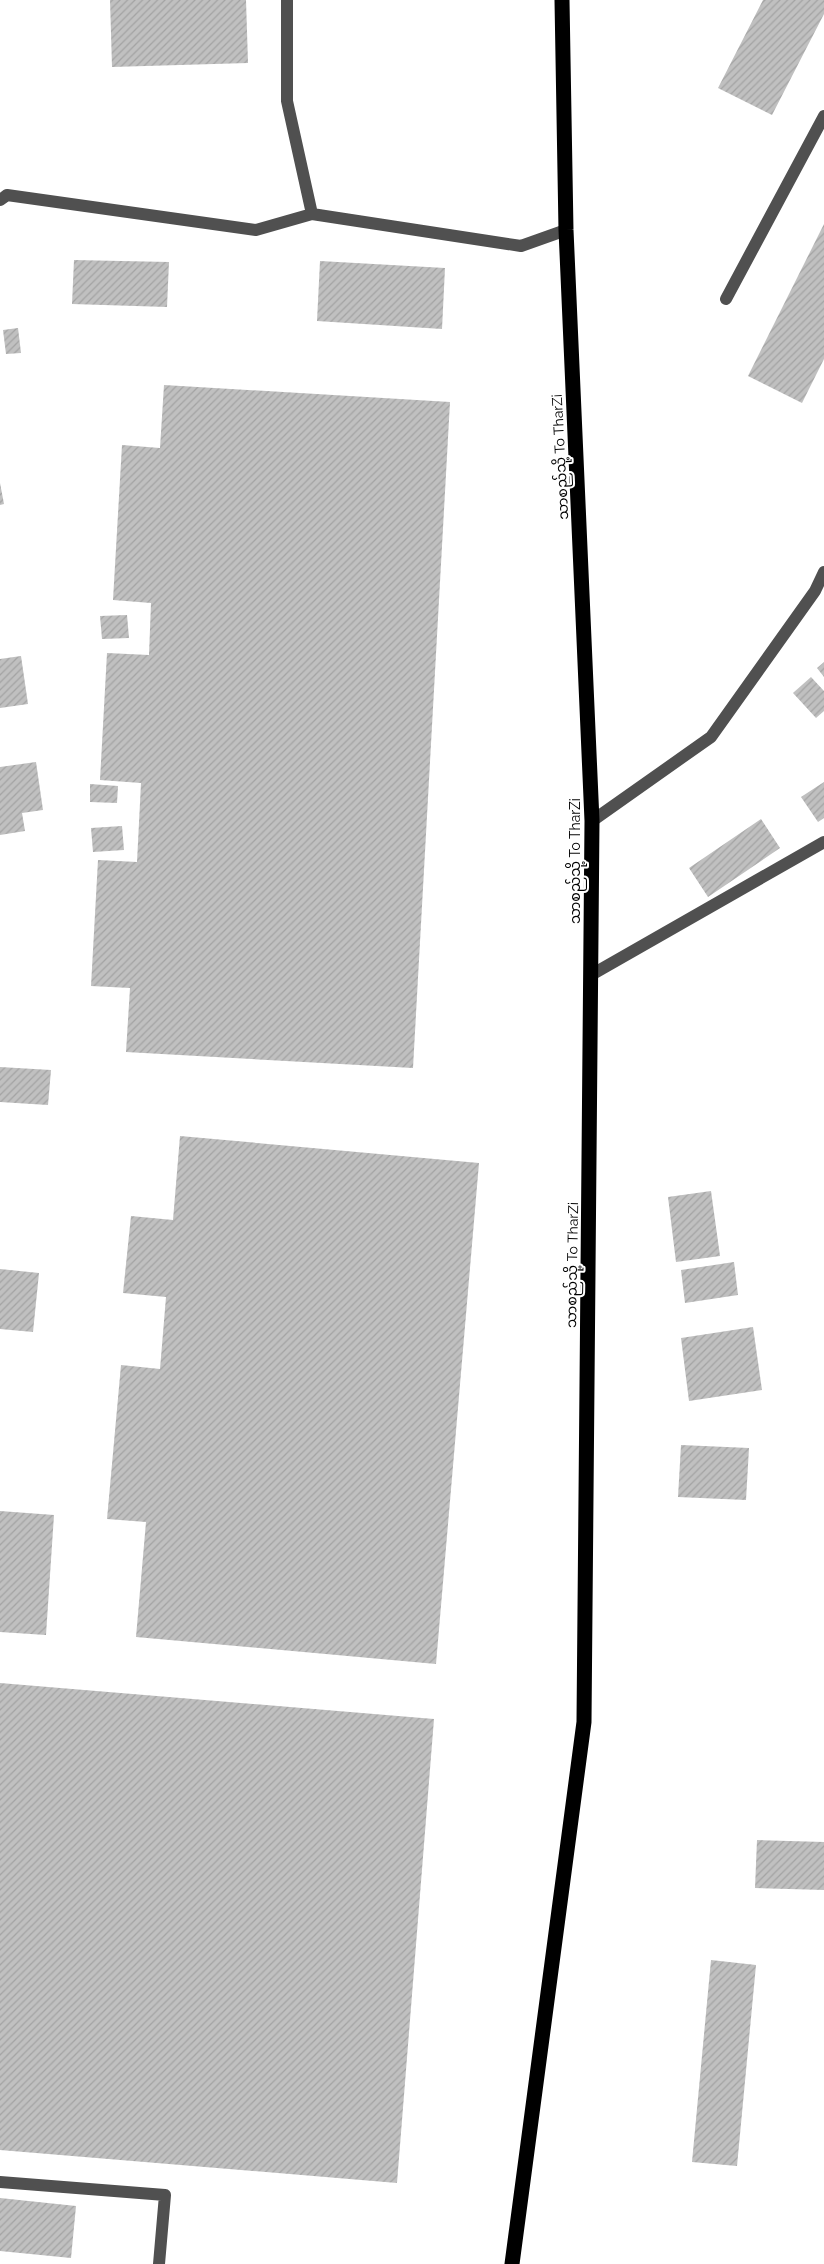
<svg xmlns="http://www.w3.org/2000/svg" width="824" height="2264" viewBox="0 0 824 2264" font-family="Raleway,'Noto Sans Myanmar',sans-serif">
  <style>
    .building { fill: url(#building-hatch) }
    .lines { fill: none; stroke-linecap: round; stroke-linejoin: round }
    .minor { stroke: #505050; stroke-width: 12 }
    .highway { stroke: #000; stroke-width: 15 }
    .labels { text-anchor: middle; stroke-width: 4; stroke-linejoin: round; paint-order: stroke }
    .street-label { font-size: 14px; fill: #000; stroke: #fff }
  </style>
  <defs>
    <pattern id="building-hatch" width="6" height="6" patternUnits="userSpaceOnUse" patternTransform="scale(1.25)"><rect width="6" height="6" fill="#c0c0c0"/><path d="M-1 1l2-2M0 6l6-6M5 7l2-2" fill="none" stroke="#a3a3a3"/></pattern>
  </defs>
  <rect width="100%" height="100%" fill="#fff"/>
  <path class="building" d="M110,0H246L248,63L112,67Z
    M763,0H824V14L772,115L718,88Z
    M824,224V359L802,403L748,376Z
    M74,260L169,262L167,307L72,304Z
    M320,261L445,268L442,329L317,321Z
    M18,328L21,353L6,354L3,330Z
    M164,385L450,402L413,1068L126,1052L130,988L91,986L98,860L137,862L141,783L100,780L107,653L149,655L151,603L113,600L122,445L160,448Z
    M0,483L4,504L0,505Z
    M127,615L129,638L102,639L100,616Z
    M21,656L28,704L0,708V659Z
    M824,662V677L817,668Z
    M811,677L824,691V711L816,718L793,693Z
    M36,762L43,810L22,813L25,831L0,835V767Z
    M824,782V818L818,822L801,797Z
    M90,784L118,786L117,803L90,802Z
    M761,819L780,848L708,897L689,868Z
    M122,826L124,850L93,852L91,828Z
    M0,1067L51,1070L48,1105L0,1102Z
    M180,1136L479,1163L436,1664L136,1637L146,1522L107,1519L121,1365L160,1369L166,1297L123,1293L131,1216L173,1220Z
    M711,1191L720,1256L676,1262L668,1197Z
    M734,1262L738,1295L685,1303L681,1270Z
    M0,1269L39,1273L33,1332L0,1329Z
    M753,1327L762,1390L689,1401L681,1338Z
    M681,1445L749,1448L746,1500L678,1497Z
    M0,1511L54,1515L46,1635L0,1632Z
    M0,1683L434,1719L397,2183L0,2150Z
    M757,1840L824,1842V1890L755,1888Z
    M711,1960L756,1965L737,2166L692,2162Z
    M0,2198L76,2206L71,2258L0,2251Z"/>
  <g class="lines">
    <path class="minor" d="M287,0V101L312,214L521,246L566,230
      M0,200L7,195L256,230L312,214
      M726,299L824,116
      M592,821L711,737L815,591L824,572
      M591,975L824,842
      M0,2182L165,2195L159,2264"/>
    <path class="highway" d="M512,2264L584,1722L592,821L566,230L562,0"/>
  </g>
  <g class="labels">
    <g class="street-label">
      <text transform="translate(560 457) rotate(-93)" y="5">သာစည်သို့ To TharZi</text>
      <text transform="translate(575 861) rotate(-90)" y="5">သာစည်သို့ To TharZi</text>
      <text transform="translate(572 1265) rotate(-89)" y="5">သာစည်သို့ To TharZi</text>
    </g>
  </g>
</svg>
